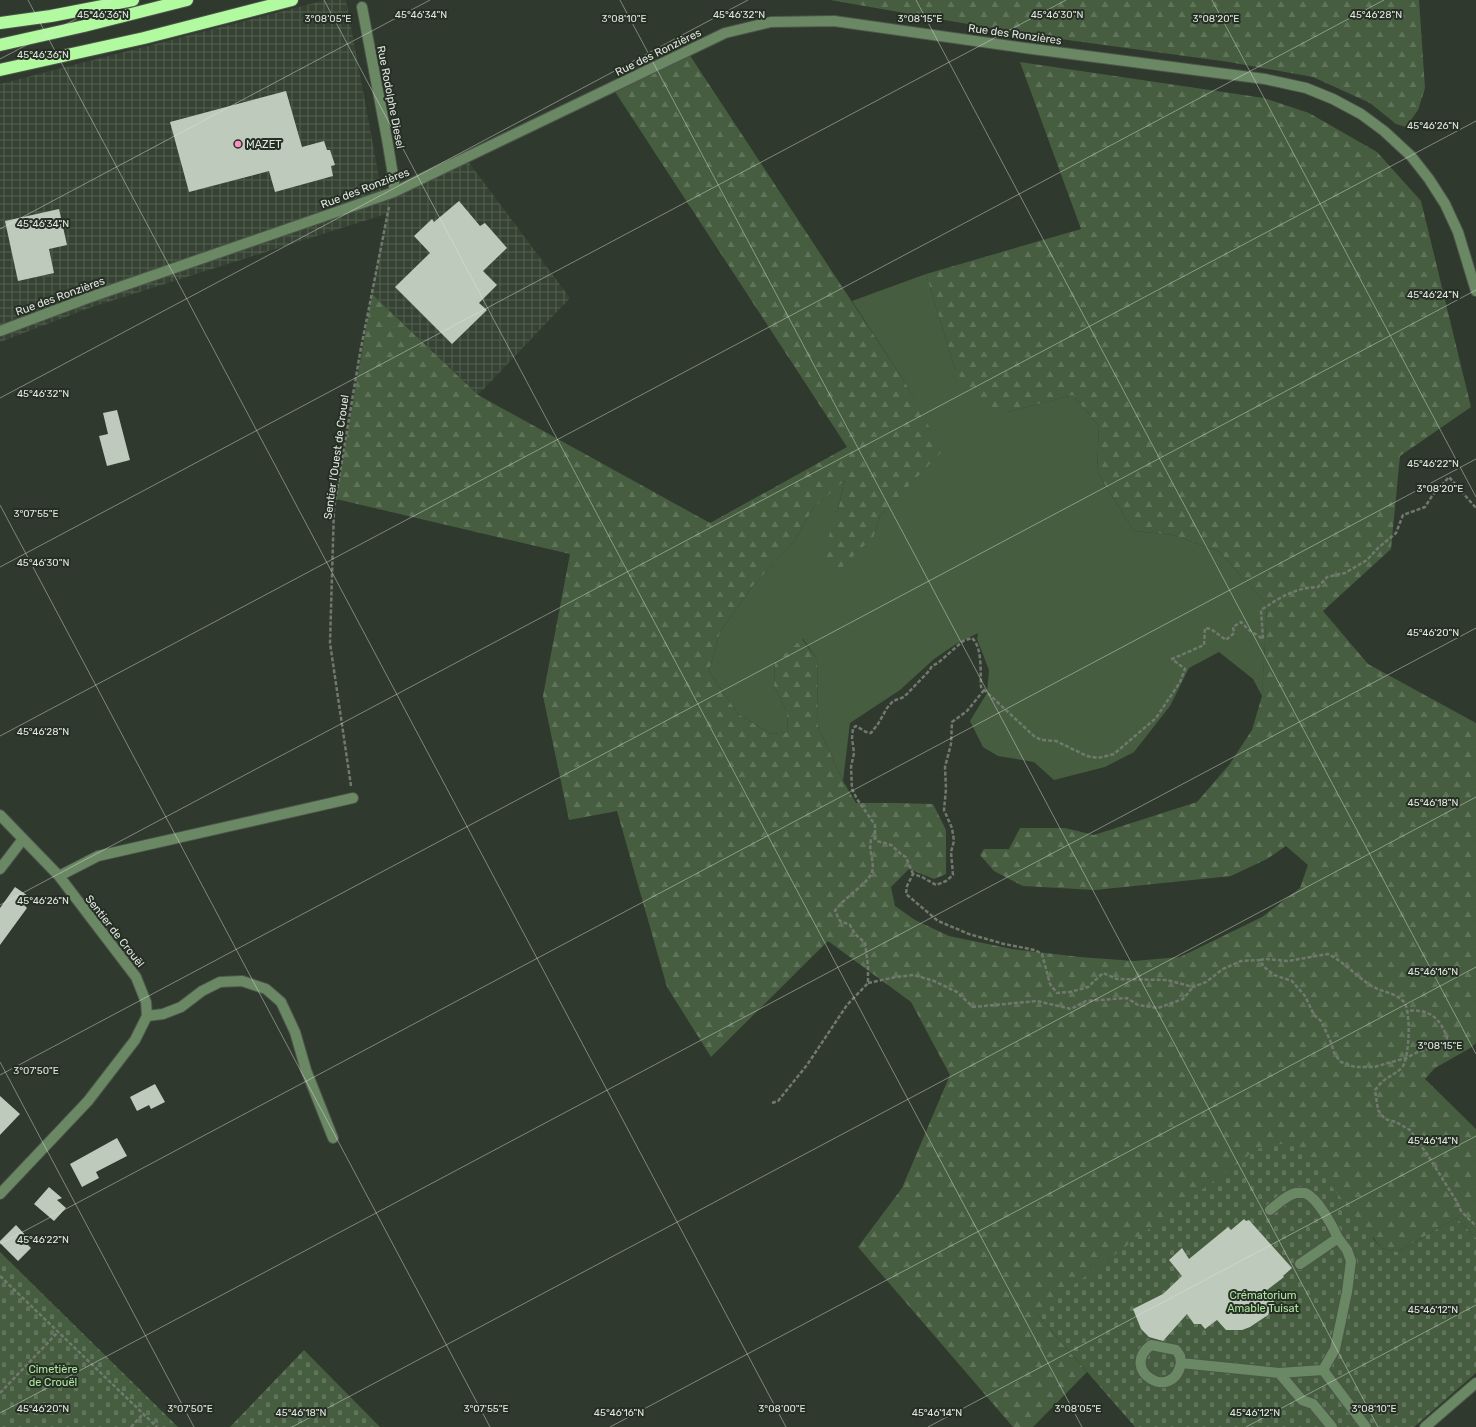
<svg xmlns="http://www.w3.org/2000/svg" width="1476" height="1427" viewBox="0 0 1476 1427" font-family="Rubik,sans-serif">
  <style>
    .industrial { fill: url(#industrial-grid) }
    .green { fill: #465d40 }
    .forest { fill: url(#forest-firs) }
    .cemetery { fill: url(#cemetery-stones) }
    .building { fill: #becabc }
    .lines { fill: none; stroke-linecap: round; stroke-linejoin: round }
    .minor-casing { stroke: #4c554a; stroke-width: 12 }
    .highway-casing { stroke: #4c554a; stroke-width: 14 }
    .path { stroke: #71796e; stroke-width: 2.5; stroke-dasharray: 4 2; stroke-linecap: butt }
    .minor { stroke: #6b8864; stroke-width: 10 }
    .highway { stroke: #b1fa9f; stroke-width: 12 }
    .ticks { fill: none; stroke: #e1e7e0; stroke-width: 1; stroke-opacity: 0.45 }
    .poi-dot { fill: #fb8fc5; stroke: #262f24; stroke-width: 1.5 }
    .labels { text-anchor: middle; stroke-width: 4; stroke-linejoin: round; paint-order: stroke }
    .street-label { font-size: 11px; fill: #e1e7e0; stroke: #262f24 }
    .poi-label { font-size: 11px; fill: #e1e7e0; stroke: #262f24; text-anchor: start }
    .park-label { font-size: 11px; fill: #afe7a1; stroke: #262f24 }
    .ticks-label { font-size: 10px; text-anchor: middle; fill: #e1e7e0; stroke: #262f24; stroke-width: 4; stroke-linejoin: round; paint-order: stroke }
  </style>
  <defs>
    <pattern id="industrial-grid" width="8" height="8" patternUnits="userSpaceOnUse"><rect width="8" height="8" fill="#364333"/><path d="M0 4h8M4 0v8" fill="none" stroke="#535e50"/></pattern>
    <pattern id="forest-firs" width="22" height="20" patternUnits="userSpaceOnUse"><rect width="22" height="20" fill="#465d40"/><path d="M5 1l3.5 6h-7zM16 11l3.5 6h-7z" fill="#60745b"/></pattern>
    <pattern id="cemetery-stones" width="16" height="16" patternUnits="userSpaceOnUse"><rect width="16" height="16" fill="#465d40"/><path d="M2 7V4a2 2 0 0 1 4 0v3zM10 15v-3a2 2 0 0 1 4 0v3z" fill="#60745b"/></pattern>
  </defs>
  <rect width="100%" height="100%" fill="#30392d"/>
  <path class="industrial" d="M326,0H346L382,193L464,156L570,298L478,395L372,294L386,214L92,307L0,342V84Z"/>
  <path class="green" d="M926,274L955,369L1004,413L1073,395L1099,426L1097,472L1134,531L1174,535L1220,552L1267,605L1262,696L1253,679L1219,652L1189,668L1170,706L1134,752L1105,767L1054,780L1034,762L998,756L983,747L970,721L987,693L989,670L977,639L978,633L956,644L934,659L900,690L850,723L843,781L818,727L817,659L803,639L775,662L774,686L787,712L788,732L771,734L738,714L709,671L720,632L751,588L795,540L813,508L845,479L837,514L874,536L880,516L941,451L906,384L852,301Z"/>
  <path class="forest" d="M830,0H1419L1425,88L1418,110L1406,127L1396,124L1370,103L1313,77L1229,62L1031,35Z
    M687,51L906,384L942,451L880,516L874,536L838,571L822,554L837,514L845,480L813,508L795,540L751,588L720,632L709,671L738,714L771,734L788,732L787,712L774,686L775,662L802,639L817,659L818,727L843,781L856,803H895L933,804L946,830V874L934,879L909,869L891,887L895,906L915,920L949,936L1012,949L1080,957L1134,961L1180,957L1262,917L1300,888L1308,865L1286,846L1267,859L1231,876L1095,890L1023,886L994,871L980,855L984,849H1009L1020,828H1065L1094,835L1197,802L1229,765L1252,730L1262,696L1267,605L1220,552L1174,535L1134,531L1097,472L1099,426L1073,395L1004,413L979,409L955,369L926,274L1081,229L1020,62L1264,98L1309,113L1377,152L1421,201L1471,407L1400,456L1391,549L1323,611L1368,664L1476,723V1043L1472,1047L1435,1068L1425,1079L1476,1129V1238L1456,1218L1398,1252L1381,1248L1373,1237L1036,1313L1087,1372L1033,1427H1013L858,1247L902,1188L950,1075L911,1002L828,941L711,1057L667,987L617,811L569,820L543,696L570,554L336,499L372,294L478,395L710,523L847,447L612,87Z"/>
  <path class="cemetery" d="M1295,1141L1381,1248L1398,1252L1456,1218L1476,1238V1373L1414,1427H1135L1036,1313L1257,1149Z
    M0,1252L178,1427H0Z
    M304,1350L380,1427H230Z"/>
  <path class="building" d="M286,91L302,147L324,141L327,150H330L335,165L331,166L333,176L275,192L269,171L189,192L170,122Z
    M459,201L480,226L485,223L507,248L483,271L497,285L479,303L487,310L452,344L395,287L430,253L414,236L432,219L434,222Z
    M59,209L67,245L49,249L54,273L18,281L5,221Z
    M117,410L130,460L107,466L99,436L108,434L103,413Z
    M15,887L31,898L25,906L27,908L0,945V908Z
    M155,1084L165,1102L151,1109L149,1105L137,1111L130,1097Z
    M0,1096L20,1114L0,1135Z
    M117,1138L127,1156L96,1172L99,1178L82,1187L70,1164Z
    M49,1187L62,1198L57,1200L66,1208L54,1221L34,1204Z
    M1244,1219L1246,1221L1249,1220L1292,1268L1283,1276L1284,1277L1263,1293L1275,1299L1268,1315L1250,1327L1242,1330H1226L1217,1320L1205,1329L1201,1324H1194L1187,1314L1163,1341L1149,1337L1141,1329L1133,1309L1163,1294L1182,1276L1169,1260L1182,1248L1189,1259L1228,1227L1231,1230Z
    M16,1225L28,1238L25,1242L31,1248L18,1261L0,1243V1241Z"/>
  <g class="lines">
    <g class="minor-casing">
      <path id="minor" d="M362,7L387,139L394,181V192
        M0,331L88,298L394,192L725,33L771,22L834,21L1025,48L1265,79L1306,88L1333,99L1361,114L1384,131L1411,156L1429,179L1445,204L1458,232L1476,291
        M0,815L59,876L136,977L146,1002L147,1016L135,1040L88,1101L0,1194
        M0,869L23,839
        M59,876L98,856L353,798
        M147,1016L163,1014L181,1007L202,991L220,982L242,981L266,989L281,1002L295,1032L306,1070L333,1138
        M1270,1210C1278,1204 1286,1195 1296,1193C1298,1193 1303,1193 1305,1193C1318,1198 1333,1227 1338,1238
        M1300,1264L1338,1238L1347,1250L1351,1261L1347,1292L1335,1349L1323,1370L1366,1427
        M1181,1363C1173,1404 1118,1370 1151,1345L1176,1350L1180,1356L1181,1363L1279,1373L1323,1370
        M1279,1373L1302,1400L1313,1404L1332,1427
        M1425,1427L1476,1383"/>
    </g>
    <g class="highway-casing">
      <path id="highway" d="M0,23L51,16L133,0
        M0,45L84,26L187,0
        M0,70L144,38L292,0"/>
    </g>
    <path class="path" d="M984,690L967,711L952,722L951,744L945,767L946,789L944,810L952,828L954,841L951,852L953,875L946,881L936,885L922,877L913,874L907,886L906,894L938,921L969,934L1004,944L1035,950L1042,954L1050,984L1057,993L1070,992L1088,987L1103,973L1117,979L1167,980L1193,987L1206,982L1223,969L1241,961L1260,960L1264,967L1274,975L1292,981L1305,996L1314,1015L1321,1021L1330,1040L1335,1055L1341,1062L1355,1067H1374L1406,1058L1420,1051L1436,1047L1444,1043L1447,1038C1441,1019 1429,1008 1408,1011
      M351,786L330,643L334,508L360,353L389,207
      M913,874L906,857L902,855L891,845L877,841L875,838V825L857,799L852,789L851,767L854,753L852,738L853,728L856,726L866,732L871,733L878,724L887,708L893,701L904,697L929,671L932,666L938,663L963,641L972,638C983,648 980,673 981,687L1035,737L1042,740L1056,741L1087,756L1098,758L1114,754L1156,718L1180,682L1185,669L1172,659L1204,645L1205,628L1211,629L1226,640L1234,633L1233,627L1241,622L1249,630L1263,639L1261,610C1281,597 1294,588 1318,587L1327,577L1345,573L1367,560L1378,548L1396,533L1403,515L1425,507L1432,496L1449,477L1476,508
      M1260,960L1265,959L1288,961L1328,954C1344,962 1355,975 1370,985C1380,992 1394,992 1403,1001C1412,1009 1409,1057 1403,1066C1397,1074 1388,1076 1381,1083C1379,1085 1377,1088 1375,1090L1378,1110L1385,1119L1396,1122L1410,1130L1427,1154L1457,1202L1461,1211L1476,1226
      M868,983L896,977L914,975L934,981L957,992L973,1007L1037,1001L1071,1009L1086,1001L1127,998L1138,1005L1158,1008L1183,999L1193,987
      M772,1103L778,1101L807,1065L847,1005L868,983V966L865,943L855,934L850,925L840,921L835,911C843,898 868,884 872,872C875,861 868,851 871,840L875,838
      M0,1276L157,1427
      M0,1393L58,1332
      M131,1427L143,1414"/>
    <use href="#minor" class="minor"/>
    <use href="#highway" class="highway"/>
  </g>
  <path class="ticks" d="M28,0L786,1427M324,0L1082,1427M620,0L1378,1427M916,0L1476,1054M1212,0L1476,497M0,59L112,0M0,229L430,0M0,398L748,0M0,505L490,1427M0,567L1066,0M0,736L1384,0M0,905L1476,121M0,1062L194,1427M0,1075L1476,290M0,1244L1476,459M0,1413L1476,628M292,1427L1476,797M610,1427L1476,967M928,1427L1476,1136M1246,1427L1476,1305"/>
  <circle class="poi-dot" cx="238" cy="144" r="4"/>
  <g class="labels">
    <g class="street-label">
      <text transform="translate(1015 34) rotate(8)" y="4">Rue des Ronzières</text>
      <text transform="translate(658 52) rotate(-26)" y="4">Rue des Ronzières</text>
      <text transform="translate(391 97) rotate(79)" y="4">Rue Rodolphe Diesel</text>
      <text transform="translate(365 188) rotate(-21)" y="4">Rue des Ronzières</text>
      <text transform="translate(60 296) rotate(-20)" y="4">Rue des Ronzières</text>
      <text transform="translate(336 457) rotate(-82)" y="4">Sentier l'Ouest de Crouel</text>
      <text transform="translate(115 931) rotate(52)" y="4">Sentier de Crouël</text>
    </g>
    <g class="poi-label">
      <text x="246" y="148">MAZET</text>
    </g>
    <g class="park-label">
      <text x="1263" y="1299">Crématorium<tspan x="1263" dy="13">Amable Tuisat</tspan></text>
      <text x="53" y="1373">Cimetière<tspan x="53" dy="13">de Crouël</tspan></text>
    </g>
  </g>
  <g class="ticks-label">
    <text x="103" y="18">45°46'36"N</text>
    <text x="421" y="18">45°46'34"N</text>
    <text x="739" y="18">45°46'32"N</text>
    <text x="1057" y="18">45°46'30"N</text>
    <text x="1376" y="18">45°46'28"N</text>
    <text x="328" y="22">3°08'05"E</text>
    <text x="624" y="22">3°08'10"E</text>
    <text x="920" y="22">3°08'15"E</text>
    <text x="1216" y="22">3°08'20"E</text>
    <text x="43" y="58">45°46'36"N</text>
    <text x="1433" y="129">45°46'26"N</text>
    <text x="43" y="227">45°46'34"N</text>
    <text x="1433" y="298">45°46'24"N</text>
    <text x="43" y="397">45°46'32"N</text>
    <text x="1433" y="467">45°46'22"N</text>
    <text x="1440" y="492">3°08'20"E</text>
    <text x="36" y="517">3°07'55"E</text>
    <text x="43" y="566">45°46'30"N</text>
    <text x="1433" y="636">45°46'20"N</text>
    <text x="43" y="735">45°46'28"N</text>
    <text x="1433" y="806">45°46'18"N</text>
    <text x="43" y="904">45°46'26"N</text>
    <text x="1433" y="975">45°46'16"N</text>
    <text x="1440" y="1049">3°08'15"E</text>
    <text x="36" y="1074">3°07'50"E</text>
    <text x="1433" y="1144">45°46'14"N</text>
    <text x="43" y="1243">45°46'22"N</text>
    <text x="1433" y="1313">45°46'12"N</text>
    <text x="190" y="1412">3°07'50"E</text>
    <text x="486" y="1412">3°07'55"E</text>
    <text x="782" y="1412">3°08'00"E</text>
    <text x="1078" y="1412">3°08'05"E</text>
    <text x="1374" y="1412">3°08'10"E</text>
    <text x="43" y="1412">45°46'20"N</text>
    <text x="301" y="1416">45°46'18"N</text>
    <text x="619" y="1416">45°46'16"N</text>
    <text x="937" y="1416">45°46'14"N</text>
    <text x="1255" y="1416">45°46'12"N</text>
  </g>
</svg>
